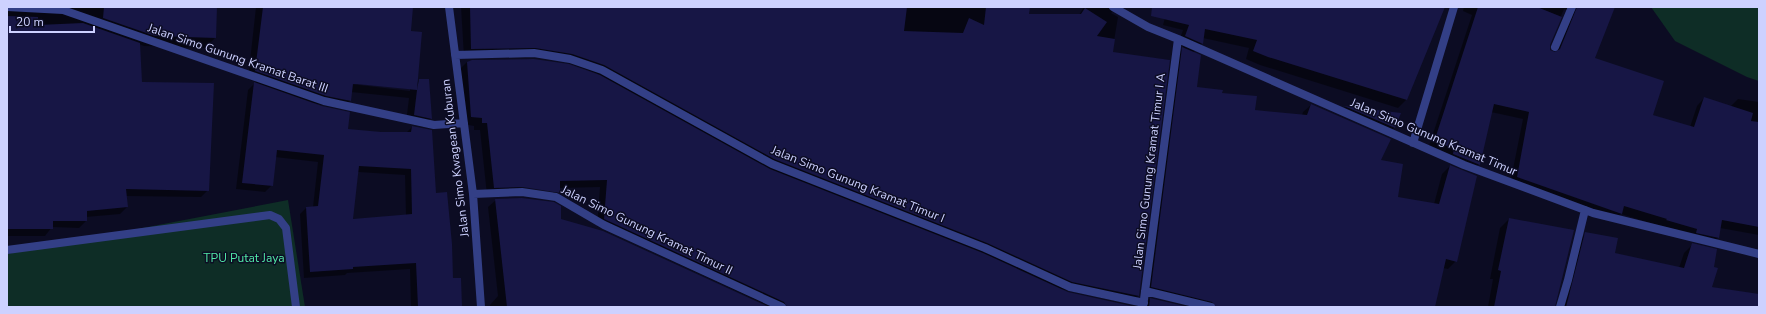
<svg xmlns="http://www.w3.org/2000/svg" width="1766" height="314" viewBox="0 0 1766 314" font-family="'Nunito Sans',sans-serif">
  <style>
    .green { fill: #0e2d26 }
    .shadow { fill: #0007; fill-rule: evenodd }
    .building { fill: #171645; fill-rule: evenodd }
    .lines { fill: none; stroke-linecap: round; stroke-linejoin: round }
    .minor { stroke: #333f86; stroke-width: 8 }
    .labels { text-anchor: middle; stroke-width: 3; stroke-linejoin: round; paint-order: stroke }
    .street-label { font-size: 12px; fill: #cdd1ff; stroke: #0c0c23 }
    .park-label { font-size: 12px; fill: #50e9a6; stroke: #0c0c23 }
  </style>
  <rect width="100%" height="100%" fill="#0c0c23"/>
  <path class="green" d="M1651,7H1759V81L1747,77L1675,41Z
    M288,200L305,307H7V254Z"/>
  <path class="shadow" d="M7,7H216L215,38L205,48L144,46L139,44L141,83L208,190L201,197L126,196L127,207L120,214L86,217V221L79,228L52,227L45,236H7Z
    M256,7H412L410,32L417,82L419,80L431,118L423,127L406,123L409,98L351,92L350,101L342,109L313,103V104L346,130L381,133H406L412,127L435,194L456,307H410H411L410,269L347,273L345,275L304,278L300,214L306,208L313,207L318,162L275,157L272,185L265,192L236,189L248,90L256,82L248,79ZM352,82L410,89V91L351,84ZM358,172L405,175L406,215L352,220Z
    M461,7H1029L1028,15H1079L1084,7H1117L1111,13L1118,17L1112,53L1169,60L1138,296L1130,304L1061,289L1068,293L1132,307H771L597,226L600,187L559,188V193L552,200L514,194L487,195L480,130H474V126L463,124L459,70L467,62L600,76L596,73L563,61L526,55L464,57ZM518,185L553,191V193L518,187Z
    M1153,7H1444L1406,100L1398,108L1260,65L1246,59L1249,48L1203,38L1202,43L1193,53L1196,88L1221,93L1254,111L1302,116L1303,112L1311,105L1380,161L1396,198L1434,204L1442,174L1450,166L1456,261L1448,269L1443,268L1434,307H1196L1144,294L1175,56L1184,47L1178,44L1183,30L1163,25L1167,10Z
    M1464,7H1614L1594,58L1652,115L1690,127L1697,106L1704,98L1730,107L1738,99L1759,102V235L1720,228L1718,238L1711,245L1660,226L1621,214L1614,221L1510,184L1523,119L1491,112L1479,164L1472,171L1428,149L1472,15L1463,11ZM1564,9L1570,11V17L1555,53L1549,50V45Z
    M1345,107L1400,114L1394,128L1389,133L1340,112Z
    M496,200L560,219L766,307H490V305L498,296L488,207Z
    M1509,219L1554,307H1488L1493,279H1490L1500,228Z
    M1586,234L1614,254L1679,268L1684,253L1693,244L1711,287L1759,295V307H1560L1577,242Z
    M1150,299L1183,307H1142Z"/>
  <path class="building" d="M104,7H217L216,38L155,36L103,18Z
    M263,7H413L411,31L422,32L417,90L419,79H429L432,119L414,115L417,90L357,84H353L351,101L326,96L255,71Z
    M470,7H907L904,31L963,33L969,18L984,25L986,7H1030L1029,14H1081L1085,8L1107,22L1097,36L1115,39L1113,52L1170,60L1139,296L1072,282L987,243L774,159L604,65L572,54L535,48L471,49Z
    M1152,7H1445L1407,100L1268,57L1253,51L1257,40L1205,29L1203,44L1185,36L1189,25L1151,16Z
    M1478,7H1537L1562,17L1550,45V50L1555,52L1560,49L1577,7H1615L1595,58L1664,81L1653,115L1694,127L1704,97L1753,113L1751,121L1759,122V227L1722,220L1719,238L1696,233L1697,229L1666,220L1667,219L1624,206L1622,214L1517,177L1529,112L1494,104L1480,165L1453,154L1454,148L1434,142Z
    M7,16L38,17V25L83,23L140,43L142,82L214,83L209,191L126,189L128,207L87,211V221H53V229H7Z
    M1182,47L1201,55L1197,87L1223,90L1222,93L1257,96L1255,110L1307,115L1311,104L1391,139L1381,160L1403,164L1398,197L1439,204L1450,165L1477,176L1457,262L1446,259L1435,307H1216L1212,302L1151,287Z
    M534,59L569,64L600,75L770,169L983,253L1068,292L1136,307H787L784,302L604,219L607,180L560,181V193L523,187L494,188L487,123H482V118L471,117L467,62L472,60Z
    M254,82L322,106L350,112L348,129L381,132H411L412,126L432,130L436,193L447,192L452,244L453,278H461L462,307H418L416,263L353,267V269L310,272L306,207L318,206L324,155L277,150L273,186L242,183ZM359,166L411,169L412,214L353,219Z
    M1344,106L1401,113L1395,128Z
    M522,198L554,202L561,206V219L603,231L769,307H507L495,199Z
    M1509,218L1574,230L1555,307H1494L1501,271L1498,270Z
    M1585,232L1618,238L1615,253L1684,268L1692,243L1717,249L1714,267L1718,268L1712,287L1759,294V307H1566Z
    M1150,298L1188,307H1149Z"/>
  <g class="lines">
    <path class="minor" d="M7,7L63,10L324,101L434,125L464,123
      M449,7L473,194L481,307
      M1113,7L1148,27L1178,39L1464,165L1593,213L1759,254
      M1555,47L1572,7
      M455,55L534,53L570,59L602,70L772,164L985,248L1070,287L1144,303
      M1413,143L1454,7
      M473,194L522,192L556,197L604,225L782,307
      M7,250L270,215L279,219L286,228L296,307
      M1145,291L1211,307
      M1143,307L1178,39
      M1560,307L1568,280L1585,210"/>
  </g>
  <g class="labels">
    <g class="street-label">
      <text transform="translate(238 58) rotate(19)" y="4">Jalan Simo Gunung Kramat Barat III</text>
      <text transform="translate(1434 137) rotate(23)" y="4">Jalan Simo Gunung Kramat Timur</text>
      <text transform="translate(455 158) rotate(-97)" y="4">Jalan Simo Kwagean Kuburan</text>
      <text transform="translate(1149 171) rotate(-83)" y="4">Jalan Simo Gunung Kramat Timur I A</text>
      <text transform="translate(858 184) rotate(22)" y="4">Jalan Simo Gunung Kramat Timur I</text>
      <text transform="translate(647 230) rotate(26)" y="4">Jalan Simo Gunung Kramat Timur II</text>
    </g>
    <g class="park-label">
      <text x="244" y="262">TPU Putat Jaya</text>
    </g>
  </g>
  <rect width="1766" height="314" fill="none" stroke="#cdd1ff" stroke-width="16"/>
  <path d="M10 26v6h84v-6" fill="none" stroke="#cdd1ff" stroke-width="2"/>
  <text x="16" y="26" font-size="12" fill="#cdd1ff" stroke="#0c0c23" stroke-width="3" paint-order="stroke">20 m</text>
</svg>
